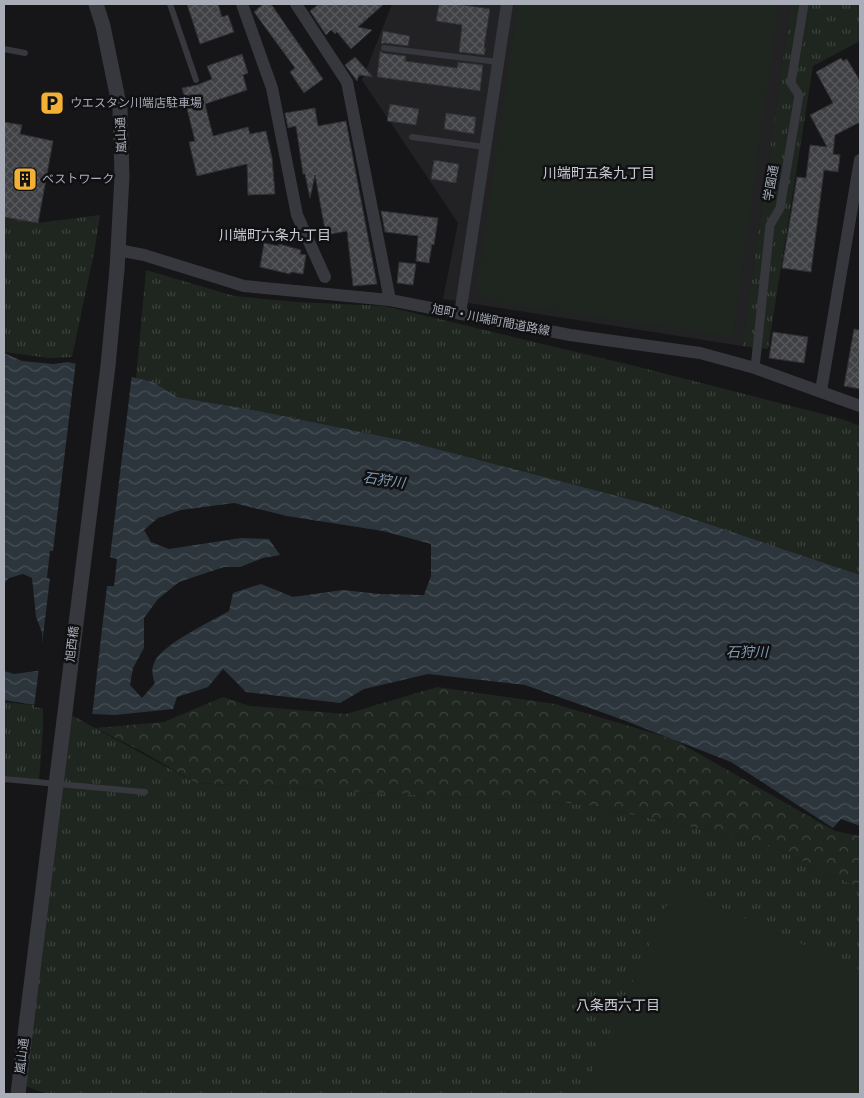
<svg xmlns="http://www.w3.org/2000/svg" width="864" height="1098" viewBox="0 0 864 1098" font-family="'Fira Sans Condensed','Noto Sans JP',sans-serif">
  <style>
    .built { fill: #222225 }
    .grass { fill: url(#grass-tufts) }
    .forest { fill: url(#forest-crowns) }
    .garden { fill: #1e261f }
    .water { fill: url(#water-waves); fill-rule: evenodd }
    .pier { fill: #161618 }
    .building { fill: url(#building-cross-hatch); stroke: #303034 }
    .lines { fill: none; stroke-linecap: round; stroke-linejoin: round }
    .service { stroke: #37383d; stroke-width: 6 }
    .pedestrian { stroke: #37383d; stroke-width: 9 }
    .minor { stroke: #37383d; stroke-width: 12 }
    .tertiary { stroke: #37383d; stroke-width: 15 }
    .tertiary-bridge { stroke: #37383d; stroke-width: 15 }
    .labels { text-anchor: middle; stroke-width: 5; stroke-linejoin: round; paint-order: stroke }
    .poi-label { font-size: 12px; fill: #a8adb8; stroke: #111113; text-anchor: start }
    .street-label { font-size: 12px; fill: #a8adb8; stroke: #111113 }
    .neighbourhood-label { font-size: 14px; fill: #c9ccd4; stroke: #111113 }
    .water-label { font-size: 14px; font-style: italic; fill: #7f9bb3; stroke: #111113 }
  </style>
  <defs>
    <pattern id="grass-tufts" width="24" height="20" patternUnits="userSpaceOnUse" patternTransform="scale(1.25)"><rect width="24" height="20" fill="#1e261f"/><path d="M3 7l-1-3M5 7V3M7 7l1-3M15 17l-1-3M17 17v-4M19 17l1-3" fill="none" stroke="#3c433d"/></pattern>
    <pattern id="forest-crowns" width="20" height="18" patternUnits="userSpaceOnUse" patternTransform="scale(1.25)"><rect width="20" height="18" fill="#1e261f"/><path d="M2 6a3 3 0 1 1 6 0M12 15a3 3 0 1 1 6 0" fill="none" stroke="#3c433d"/></pattern>
    <pattern id="water-waves" width="16" height="10" patternUnits="userSpaceOnUse" patternTransform="scale(1.25)"><rect width="16" height="10" fill="#2c353c"/><path d="M0 5q4-4 8 0t8 0" fill="none" stroke="#485056"/></pattern>
    <pattern id="building-cross-hatch" width="8" height="8" patternUnits="userSpaceOnUse" patternTransform="scale(1.25)"><rect width="8" height="8" fill="#404145"/><path d="M0 0l8 8M0 8l8-8" fill="none" stroke="#595a5e"/></pattern>
  </defs>
  <rect width="100%" height="100%" fill="#161618"/>
  <path class="built" d="M392,4H791L742,346L443,299L458,223L362,80Z"/>
  <path class="grass" d="M791,4H860V41L813,66L768,349L742,346Z
    M100,215L94,253L72,357L50,358L4,352V217L38,223Z
    M146,270L234,296L297,302L384,306L635,366L842,419L860,426V577L410,442L259,411L177,397L153,382L136,378Z
    M4,702L43,706V730L39,782L4,779Z
    M64,711L196,783L583,804L762,842L860,888V1094H48L19,1084Z"/>
  <path class="forest" d="M437,687L555,704L673,739L835,831L860,836V888L762,842L583,804L196,783L143,752L96,728L164,722L223,697L250,706L346,714Z"/>
  <path class="garden" d="M518,4H779L733,337L485,301L477,287Z
    M675,887L860,970V1094H582Z"/>
  <path class="water" d="M4,353L22,361L53,364L68,362L153,382L177,397L259,411L410,442L651,505L860,575V826L841,819L833,828L731,762L618,718L525,685L428,674L364,689L340,703L246,692L223,669L208,687L177,697L173,709L115,715L93,714L4,700V671L14,674L44,670L42,632L36,617L32,578L23,574L9,578L4,583ZM234,503L287,516L383,531L431,544V576L424,595L380,594L343,590L293,597L261,584L233,593L229,611C212,621 163,644 155,661C151,669 152,675 155,683L142,698L130,685L133,668L144,648V618L158,599L179,582L224,567H240L263,558L280,555L269,539L241,538L169,549L151,542L144,530L158,518L181,510Z"/>
  <path class="pier" d="M76,361L132,374L110,557L117,559L114,586H107L92,716L34,707L39,668H42L41,653L50,578H47L50,551H53Z"/>
  <path class="building" d="M187,4H218L222,17L228,15L234,32L200,44Z
    M263,4H271L323,79L304,93L290,72L295,68L254,12Z
    M319,4H384L358,27L372,30L351,49L337,32L335,34L331,30L326,35L310,11Z
    M439,4H458L490,9L484,48H486L484,55L459,52L462,25L436,21Z
    M383,31L410,36L408,46L385,43L381,44Z
    M380,51L383,53L406,56L405,61L457,68L458,62L483,65L480,91L377,77Z
    M242,54L248,73L243,75L247,90L205,104L213,136L248,127L250,134L266,131L272,158L275,194L248,195L247,164L197,176L189,142L195,141L182,88L197,85L212,79L207,66Z
    M355,57L373,77L359,75L357,81L345,65Z
    M841,58L843,61L847,59L860,81V122L835,135L833,154L840,155L838,172L824,170L811,272L782,268L797,177L806,178L810,145L827,147L810,115L833,103L816,72Z
    M390,104L419,109L416,125L387,121Z
    M315,108L318,126L346,121L377,284L353,286L347,231L326,235L315,175L310,198L305,174H303L296,126L288,128L285,113Z
    M446,113L476,117L474,134L444,129Z
    M4,122L22,125L20,134L53,141L38,223L4,217Z
    M434,160L459,164L456,183L431,179Z
    M381,211L438,218L434,245L432,244L429,263L416,261L418,236L385,232Z
    M264,243L279,246V244L301,250L300,254L306,255L303,274L291,272L290,274L260,267Z
    M399,262L416,264L413,285L397,283Z
    M854,329L860,330V389L844,386Z
    M773,332L808,337L804,363L769,358Z"/>
  <g class="lines">
    <path class="service" d="M170,4L196,80
      M384,48L498,62
      M4,49L25,53
      M412,137L485,147
      M4,779L145,792"/>
    <path class="pedestrian" d="M755,368L770,225L780,208L799,95L791,83L804,4"/>
    <path class="minor" d="M242,4L272,88L297,215L325,277
      M296,4L347,82L390,300
      M118,250L144,255L244,286L390,300L570,335L700,353L755,368L860,406
      M460,314L507,4
      M821,391L860,160"/>
    <path class="tertiary" d="M96,4L103,26L120,109L122,176L117,269
      M18,1094L27,1018"/>
    <path class="tertiary-bridge" d="M27,1018L108,366L117,269"/>
  </g>
  <defs>
    <g id="parking-square" transform="scale(1.25)"><rect x="-9" y="-9" width="18" height="18" rx="4" fill="#f2b134" stroke="#111113"/><path d="M-3.5-5.5H1a3.5 3.5 0 0 1 0 7H-1V5.5H-3.5ZM-1-3.4V-.6H.8a1.4 1.4 0 0 0 0-2.8Z" fill="#111"/></g>
    <g id="building-square" transform="scale(1.25)"><rect x="-9" y="-9" width="18" height="18" rx="4" fill="#f2b134" stroke="#111113"/><path d="M-4-6H4V6H1V3H-1V6H-4ZM-2.5-4.3h1.7v1.8h-1.7ZM.8-4.3h1.7v1.8H.8ZM-2.5-1h1.7V.8h-1.7ZM.8-1h1.7V.8H.8Z" fill="#111"/></g>
  </defs>
  <g fill-rule="evenodd">
    <use href="#parking-square" x="52" y="103"/>
    <use href="#building-square" x="25" y="179"/>
  </g>
  <g class="labels">
    <g class="poi-label">
      <text x="70" y="107">ウエスタン川端店駐車場</text>
      <text x="42" y="183">ベストワーク</text>
    </g>
    <g class="street-label">
      <text transform="translate(121 135) rotate(-92)" y="4">嵐山通</text>
      <text transform="translate(771 183) rotate(-80)" y="4">学園通</text>
      <text transform="translate(491 320) rotate(11)" y="4">旭町・川端町間道路線</text>
      <text transform="translate(72 644) rotate(-83)" y="4">旭西橋</text>
      <text transform="translate(22 1056) rotate(-83)" y="4">嵐山通</text>
    </g>
    <g class="neighbourhood-label">
      <text x="599" y="178">川端町五条九丁目</text>
      <text x="275" y="240">川端町六条九丁目</text>
      <text x="618" y="1010">八条西六丁目</text>
    </g>
    <g class="water-label">
      <text transform="translate(384 480) rotate(8)" y="5">石狩川</text>
      <text x="747" y="657">石狩川</text>
    </g>
  </g>
  <rect width="864" height="1098" fill="none" stroke="#a8adb8" stroke-width="10"/>
</svg>
